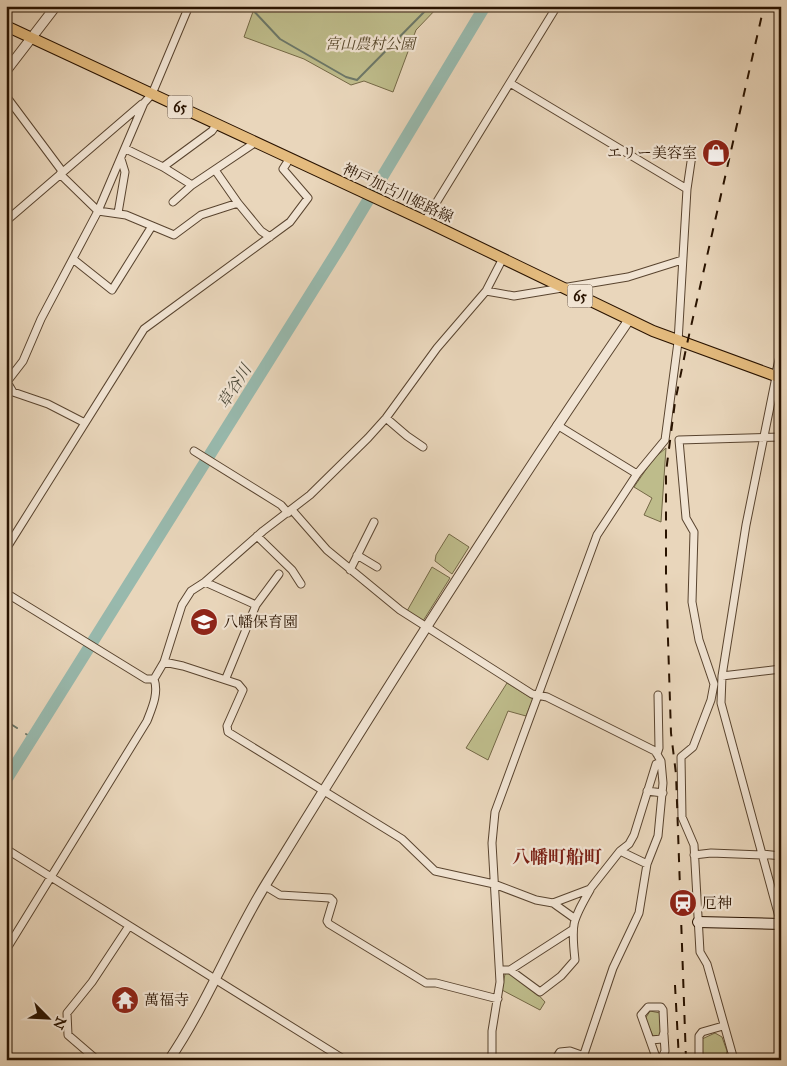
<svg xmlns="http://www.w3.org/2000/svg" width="787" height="1066" viewBox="0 0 787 1066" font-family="'IM FELL Great Primer','Noto Serif JP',serif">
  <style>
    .green { fill: #bebc8b; stroke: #746846 }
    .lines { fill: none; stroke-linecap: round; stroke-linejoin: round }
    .stream { stroke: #6c7768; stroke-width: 2 }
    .river { stroke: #98b9ad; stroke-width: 12 }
    .minor-casing { stroke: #59442f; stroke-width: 9 }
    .tertiary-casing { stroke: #59442f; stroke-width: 11 }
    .secondary-casing { stroke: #291300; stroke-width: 12 }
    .primary-casing { stroke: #291300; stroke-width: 12 }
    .minor { stroke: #f1e4d3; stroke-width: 7 }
    .tertiary { stroke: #f1e4d3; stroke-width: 9 }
    .secondary { stroke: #f1e4d3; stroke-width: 10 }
    .primary { stroke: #e4bb7e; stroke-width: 10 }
    .rail { stroke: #291300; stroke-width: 2; stroke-dasharray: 9 9; stroke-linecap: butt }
    .labels { text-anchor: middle; stroke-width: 4.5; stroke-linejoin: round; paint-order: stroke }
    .shield { fill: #f1e4d3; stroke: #65523f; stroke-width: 1 }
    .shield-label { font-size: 14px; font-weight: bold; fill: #291300 }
    .park-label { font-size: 15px; font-style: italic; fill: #56462a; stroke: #f1e4d3 }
    .poi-label { font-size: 15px; fill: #291300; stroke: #f1e4d3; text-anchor: start }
    .street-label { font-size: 15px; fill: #291300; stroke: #f1e4d3 }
    .water-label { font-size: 16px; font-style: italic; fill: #504d3d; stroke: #f1e4d3 }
    .quarter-label { font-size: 18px; font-weight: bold; fill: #7a1f14; stroke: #f1e4d3 }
  </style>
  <rect width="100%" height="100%" fill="#e9d6bb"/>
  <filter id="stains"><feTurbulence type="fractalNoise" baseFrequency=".004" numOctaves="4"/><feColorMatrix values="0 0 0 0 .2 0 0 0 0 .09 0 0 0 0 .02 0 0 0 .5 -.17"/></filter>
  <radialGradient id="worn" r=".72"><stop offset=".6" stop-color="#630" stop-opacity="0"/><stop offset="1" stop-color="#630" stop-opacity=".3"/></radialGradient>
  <path class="green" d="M255,6H439L416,30L393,92L364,81L351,85L304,59L244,37Z
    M666,448L661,522L644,515L652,498L634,487L654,458Z
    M449,534L469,547L452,574L435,561L436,555Z
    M432,567L450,578L423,621L407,611Z
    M507,683L533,699L526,716L508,711L488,760L466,748Z
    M508,973L533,989L545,1002L540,1010L502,990L505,974Z
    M650,1011L660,1013L662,1035L654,1038L645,1019Z
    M715,1033L722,1037L727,1051L726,1057L723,1060H703L702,1039Z"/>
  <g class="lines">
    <path class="stream" d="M249,6L280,39L346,77L357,80L430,6
      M6,721L17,728
      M26,734L33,738"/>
    <path class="river" d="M6,780L340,247L485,6"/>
    <g class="minor-casing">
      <path id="minor" d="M6,96L62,171
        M126,149L163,167L192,185
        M163,167L212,131L217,124
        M215,170L238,203
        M60,174L98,211L126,215L174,235L201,215L238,203L261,231L270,237
        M687,189L692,155
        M173,202L192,185L256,142
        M118,213L125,172L121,159
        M6,221L142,104
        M425,221L557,6
        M73,259L112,290L152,226
        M486,291L502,260
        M776,377L746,525L722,676L721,703L781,924
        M7,382L13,392L48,404L85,423
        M6,383L23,361L41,319L98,211L144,103L152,94L189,6
        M386,418L407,436L423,447
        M557,425L637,474
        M194,451L281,505L288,513
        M292,510L327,550L400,610L532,694L547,697L655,751L661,761L663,783L658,836L647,864L639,913L613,968L582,1060
        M257,536L292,570L301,584
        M6,549L144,329L290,222L308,198L283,169L290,158
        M357,555L377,567
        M350,570L374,522
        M205,582L256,605
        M6,593L146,679H154
        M164,662L183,666L238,684L243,690L227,726L228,732L402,839L435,871L494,884L536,900L553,903L590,889L620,851L647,864
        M722,676L781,669
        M226,678L256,605L279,574
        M657,754L659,748L658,695
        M647,791L663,793
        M6,849L345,1060
        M620,851L629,844L634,835L656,764L661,762
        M762,854L781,856
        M694,855L711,853L762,855
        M265,886L280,895L330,898L333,901L327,921L329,924L426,983H436L498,999
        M553,903L574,918
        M6,950L147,721C152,708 159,693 154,679L164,662L182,605L191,591L205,582L263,531L310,495L368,438L386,418L437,348L486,291L514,296L628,277L682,260
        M500,970H510L540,992L561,976L575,960C571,924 572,921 590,890
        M510,970L572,930
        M651,1040L662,1039L664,1032L663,1010L661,1007H648L641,1015L657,1060
        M97,1060L68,1035L67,1013L92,982L129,926
        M492,1060V1031L500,982L492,843L495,812L597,535L637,474L665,440L678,342L687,189L510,83
        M555,1060L560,1052L570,1051L584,1056
        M661,1060L665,1051L664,1035
        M699,1060V1036L702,1032L723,1026
        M734,1060L707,964L700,952L694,845L682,817L681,757L693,747L711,700L714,684L699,640L692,602L694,532L686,518L679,440L781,437"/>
    </g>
    <g class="tertiary-casing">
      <path id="tertiary" d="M6,71L56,6
        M776,377L781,356
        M169,1060C207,1004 231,941 266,884C383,693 503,504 629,320"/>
    </g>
    <g class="secondary-casing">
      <path id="secondary" d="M698,922L781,924"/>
    </g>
    <g class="primary-casing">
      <path id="primary" d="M6,26L425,221L653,331L781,378"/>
    </g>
    <use href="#minor" class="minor"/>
    <use href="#tertiary" class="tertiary"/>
    <use href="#secondary" class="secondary"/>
    <use href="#primary" class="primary"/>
    <path class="rail" d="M675,985L679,1060
      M686,1060L676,774L671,733L666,577V472L675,402L687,344L764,6"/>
  </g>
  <defs>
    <g id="shop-disc" transform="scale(1.4375)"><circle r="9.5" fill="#8f2418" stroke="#f1e4d3"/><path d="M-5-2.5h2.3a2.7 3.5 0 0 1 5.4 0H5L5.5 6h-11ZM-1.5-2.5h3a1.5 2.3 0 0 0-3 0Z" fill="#fff"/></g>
    <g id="school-disc" transform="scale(1.4375)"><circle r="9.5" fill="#8f2418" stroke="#f1e4d3"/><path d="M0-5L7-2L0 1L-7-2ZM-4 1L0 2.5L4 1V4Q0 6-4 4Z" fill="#fff"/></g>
    <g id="station-disc" transform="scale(1.4375)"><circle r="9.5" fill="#8f2418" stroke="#f1e4d3"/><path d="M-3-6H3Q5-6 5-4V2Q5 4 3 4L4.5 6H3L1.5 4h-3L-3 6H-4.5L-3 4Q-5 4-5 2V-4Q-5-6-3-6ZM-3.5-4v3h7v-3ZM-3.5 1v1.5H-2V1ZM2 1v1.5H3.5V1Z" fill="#fff"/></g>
    <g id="temple-disc" transform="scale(1.4375)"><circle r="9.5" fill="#8f2418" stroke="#f1e4d3"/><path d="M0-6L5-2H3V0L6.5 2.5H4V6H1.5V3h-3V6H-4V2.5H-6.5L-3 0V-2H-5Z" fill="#fff"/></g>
  </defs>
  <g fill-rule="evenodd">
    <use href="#shop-disc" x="716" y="153"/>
    <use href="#school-disc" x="204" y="622"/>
    <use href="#station-disc" x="683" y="903"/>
    <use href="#temple-disc" x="125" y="1000"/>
  </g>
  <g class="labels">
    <g class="shield">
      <rect x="167.5" y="95.5" width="25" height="23" rx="4"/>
      <rect x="567.5" y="284.5" width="25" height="23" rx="4"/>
    </g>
    <g class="shield-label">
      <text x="180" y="112">65</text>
      <text x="580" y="301">65</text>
    </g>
    <g class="park-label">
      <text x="370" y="49">宮山農村公園</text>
    </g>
    <g class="poi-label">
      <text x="697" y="158" text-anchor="end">エリー美容室</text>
      <text x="223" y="627">八幡保育園</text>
      <text x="702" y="908">厄神</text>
      <text x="144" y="1005">萬福寺</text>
    </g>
    <g class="street-label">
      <text transform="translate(398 193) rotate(25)" y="5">神戸加古川姫路線</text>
    </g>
    <g class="water-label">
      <text transform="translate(234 386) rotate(-58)" y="6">草谷川</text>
    </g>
    <g class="quarter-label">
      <text x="557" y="863">八幡町船町</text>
    </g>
  </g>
  <rect width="787" height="1066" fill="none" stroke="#e9d6bb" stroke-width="25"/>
  <rect x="8" y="8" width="772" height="1051" fill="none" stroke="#291300" stroke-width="2.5"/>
  <rect x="12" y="12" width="762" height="1041" fill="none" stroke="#291300"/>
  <g transform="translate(48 1018) rotate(114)" stroke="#f1e4d3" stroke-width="4" paint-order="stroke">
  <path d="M0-4L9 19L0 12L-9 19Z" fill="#291300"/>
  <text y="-8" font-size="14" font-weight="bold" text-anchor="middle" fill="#291300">N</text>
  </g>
  <rect width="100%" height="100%" filter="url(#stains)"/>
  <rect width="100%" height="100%" fill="url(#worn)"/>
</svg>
